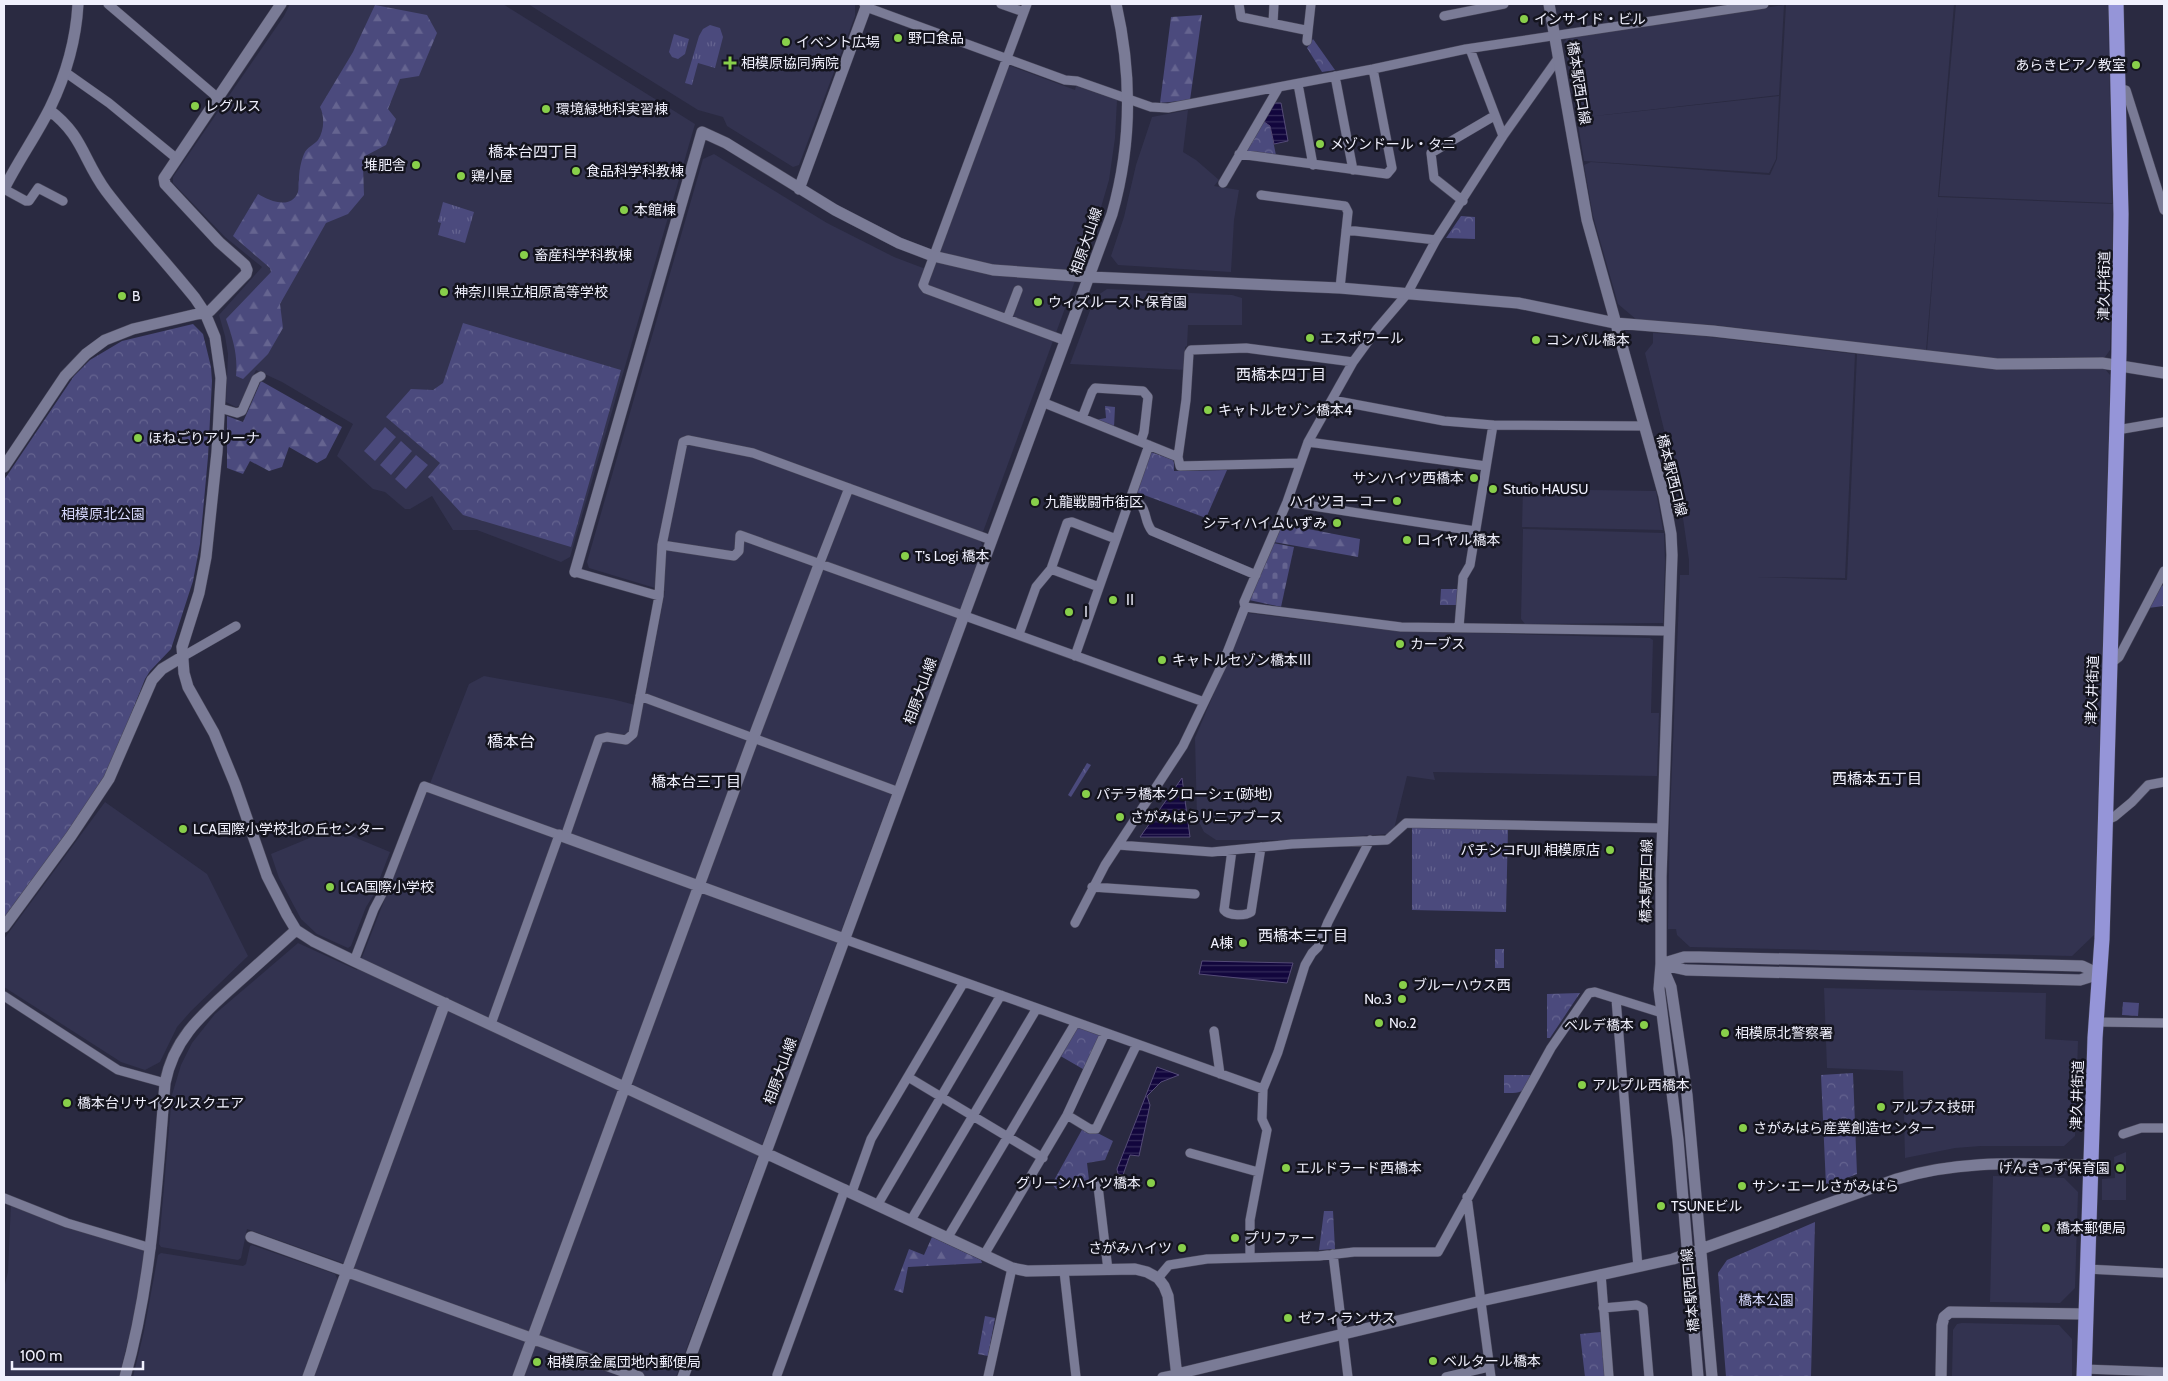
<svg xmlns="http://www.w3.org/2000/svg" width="2168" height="1381" viewBox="0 0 2168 1381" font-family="Cabin,'Noto Sans JP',sans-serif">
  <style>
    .built { fill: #333350 }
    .grass { fill: url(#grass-tufts) }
    .forest { fill: url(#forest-firs) }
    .cemetery { fill: url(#cemetery-stones) }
    .park { fill: url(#park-crowns) }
    .pitch { fill: #4b4a7d }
    .water { fill: url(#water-rules); stroke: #554c77 }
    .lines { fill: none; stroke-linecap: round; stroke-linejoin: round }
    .street-casing { stroke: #48475a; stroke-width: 10 }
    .secondary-casing { stroke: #48475a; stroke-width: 12 }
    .highway-casing { stroke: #48475a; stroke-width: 16 }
    .street { stroke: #7a7b96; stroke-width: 9 }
    .secondary { stroke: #7a7b96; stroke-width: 11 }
    .highway { stroke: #9595d8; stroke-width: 15 }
    .poi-dot { fill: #88cf4a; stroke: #14141e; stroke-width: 2 }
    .labels { text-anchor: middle; stroke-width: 5; stroke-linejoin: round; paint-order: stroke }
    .poi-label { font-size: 14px; fill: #f0f0fd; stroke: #14141e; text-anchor: start }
    .street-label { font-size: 14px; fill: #f0f0fd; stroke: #14141e }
    .park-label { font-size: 14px; fill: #d6d8fd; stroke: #14141e }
    .neighbourhood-label { font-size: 15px; fill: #f0f0fd; stroke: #14141e }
    .quarter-label { font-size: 16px; fill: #f0f0fd; stroke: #14141e }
  </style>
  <defs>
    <pattern id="grass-tufts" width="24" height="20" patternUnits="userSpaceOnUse" patternTransform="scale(1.25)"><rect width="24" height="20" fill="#4b4a7d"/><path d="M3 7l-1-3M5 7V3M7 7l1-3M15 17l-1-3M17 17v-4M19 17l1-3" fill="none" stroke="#656490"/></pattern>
    <pattern id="forest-firs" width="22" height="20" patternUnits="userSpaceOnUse" patternTransform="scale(1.25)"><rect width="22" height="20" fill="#4b4a7d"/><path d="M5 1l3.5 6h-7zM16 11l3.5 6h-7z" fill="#656490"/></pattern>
    <pattern id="cemetery-stones" width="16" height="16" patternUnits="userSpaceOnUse" patternTransform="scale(1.25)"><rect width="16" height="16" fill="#4b4a7d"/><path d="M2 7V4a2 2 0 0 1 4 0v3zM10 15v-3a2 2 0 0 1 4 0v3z" fill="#656490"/></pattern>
    <pattern id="park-crowns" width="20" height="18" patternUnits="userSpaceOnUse" patternTransform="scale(1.25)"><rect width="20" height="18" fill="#4b4a7d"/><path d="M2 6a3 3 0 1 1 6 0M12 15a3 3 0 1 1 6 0" fill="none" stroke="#656490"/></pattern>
    <pattern id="water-rules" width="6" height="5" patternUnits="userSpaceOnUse" patternTransform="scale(1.25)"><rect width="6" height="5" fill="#12063d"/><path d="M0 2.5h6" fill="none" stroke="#352b5a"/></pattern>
  </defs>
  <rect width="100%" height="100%" fill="#2a2a41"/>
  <path class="built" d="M290,4H503L695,124L570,557L561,562L477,530H453L432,496L410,509H405L385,492L373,489L337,456L353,424L282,382L256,370L239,406L236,407L226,402L228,354L225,336L219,315L262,267L225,237L173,183V177L284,16Z
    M528,4H855V16L799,165L793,167L727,126L723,117L698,110Z
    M1792,4H1954L1938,197L2113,204L2110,350L2105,357L1998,359L1927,351L1938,205L1926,351L1714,325L1637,320L1618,304L1593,216L1584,165L1591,162L1770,175L1777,159L1786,5Z
    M1956,4H2108L2112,203L1939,196Z
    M1784,5L1779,95L1577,118L1564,42L1567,38Z
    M1011,66L1075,90L1076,86L1117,100L1115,138L1109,180L1097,221L980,540L983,547L676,1377H314L354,1267L247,1229L241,1258L238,1260L161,1247L159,1244L172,1095L181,1065L192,1043L215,1014L298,943L357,970L469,684L484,676L612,699L643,707L665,591L589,568L587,562L703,159L714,154L827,223L894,257L931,271L1007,68Z
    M1779,96L1776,159L1769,173L1584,161L1577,118Z
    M1188,110L1183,152L1196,160L1219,180L1214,186L1239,190L1234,220L1231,272L1118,265L1111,256L1124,217L1136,165L1152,117Z
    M1107,289L1232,295L1242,298V325H1188L1187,346L1185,347L1186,370L1070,364L1095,297Z
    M1653,333L1693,335L1855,354L1845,578L1756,577L1847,580L1857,354L1997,369H2105L2110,375L2094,935L2072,956L1690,947L1677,935L1676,929H1668L1670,816L1680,575H1689V560L1679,490L1645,353L1653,343Z
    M1523,489L1656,491L1663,530L1522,527Z
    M1523,529L1664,533L1665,561L1663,623L1525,624L1521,619Z
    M1248,613L1397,631L1650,638L1653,640L1651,713H1659L1657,776L1433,772L1435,780L1407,776L1394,829L1388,834L1301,840H1216L1204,832L1197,818L1195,738Z
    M105,802L207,874L248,956L191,1011L177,1027L160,1062L145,1070L121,1062L4,987V939Z
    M346,823L342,832L390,852L373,896L366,907L351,946L348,948L317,934L301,919L279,878L271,854Z
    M1824,988L2046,993L2045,1039L2078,1041L2075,1136L2064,1146H1981L1955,1148L1905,1158L1903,1071L1827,1068Z
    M2126,1152V1200H2102V1179L2115,1178L2114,1157Z
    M1993,1176L2064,1178L2078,1192L2075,1288L2060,1303L1990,1302Z
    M11,1202L151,1248L119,1377H4V1288L8,1272Z
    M252,1245L335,1274L338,1280L303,1377H133L144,1331L158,1255L161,1253L243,1266L246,1264L250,1246Z
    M1962,1323L2059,1325L2072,1339V1377H1952L1953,1330L1957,1324Z"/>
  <path class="grass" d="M710,25L720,28L723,37L715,68L698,63L692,85L685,83L699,36L703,29Z
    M674,34L689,39L685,54L678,59L672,57L669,52Z
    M443,202L474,212L465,243L438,235L441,223L438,222Z
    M2164,585V606L2148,608L2161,586Z
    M1412,826L1508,829L1506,912L1412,910Z"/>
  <path class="forest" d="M375,5L427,15L437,33L419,76L400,79L388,109L396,119L386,145L367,155L363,166L364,195L348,214L326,223L280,304L283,328L268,354L243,379L236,376C238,355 233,339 226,319L271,272L270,268L233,236L258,194C270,201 291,210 298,192C299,188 298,183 299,180C299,171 301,161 304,154C307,147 314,145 318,140C324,131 325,117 320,107L353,52Z
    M1202,15L1190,100L1160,103L1171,17Z
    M261,381L342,427L326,458L317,463L289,447L282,467L269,471L250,461L243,474L227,468V416L243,422Z
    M1282,524L1360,539L1358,557L1274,542Z
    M932,1237L981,1260L982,1263L908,1267L903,1293L894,1290L909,1249L924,1255Z"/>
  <path class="cemetery" d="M1273,543L1294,547L1281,607L1249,600Z"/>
  <path class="park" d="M1313,39L1335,70L1322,72L1307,48Z
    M1260,119L1270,126L1277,160L1239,154Z
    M1461,216L1475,217V239L1446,238Z
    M463,323L621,370L571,547L463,515L428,477L440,463L386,417L411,389L433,390L443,383Z
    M193,324L203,334L211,367L212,381L208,457L200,544L193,581L171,649L150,671L145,679L109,770L61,843L4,918V480L74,376L90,360L122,341Z
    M1105,406L1115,407L1114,427L1095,420L1106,418Z
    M1151,452L1173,460L1174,463V471L1227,470L1206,518L1136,492Z
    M1441,589H1458L1457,605H1440Z
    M1087,763L1091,765L1071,797L1068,795Z
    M1495,949H1504V968H1495Z
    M1580,993L1550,1038H1547V994Z
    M2123,1002L2139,1003L2138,1016L2122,1015Z
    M1076,1022L1105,1033L1088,1072L1057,1054Z
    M1853,1073L1857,1174L1826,1186L1821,1075Z
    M1504,1075H1533C1524,1092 1524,1093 1504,1093Z
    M1084,1126L1113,1141L1105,1160L1087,1163L1089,1180L1107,1179L1103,1183H1079V1187L1056,1189L1052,1184Z
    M1324,1211H1333L1335,1249L1319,1250Z
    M1815,1222L1811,1377H1726L1718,1273L1727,1260Z
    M985,1316L995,1318L988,1356L978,1354Z
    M1601,1332L1605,1377H1585L1580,1334Z"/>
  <path class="pitch" d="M385,427L396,437L375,461L364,451Z
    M401,441L412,451L391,475L380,465Z
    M416,455L428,465L406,489L395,479Z"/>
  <path class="water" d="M1269,103H1281L1288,141L1274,144L1270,126L1260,119Z
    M1182,778L1190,837H1140Z
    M1202,961L1293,963L1287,983L1199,974Z
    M1157,1067L1179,1075L1161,1082L1147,1096L1150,1105L1139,1156L1130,1155L1123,1175L1118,1174L1117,1169Z"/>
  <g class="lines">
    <g class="street-casing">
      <path id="street" d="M108,4L218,98
        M864,4L866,7L1065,80L1077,81L1151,107L1168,108L1373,69L1466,49L1764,4
        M1001,4L1024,12
        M1027,4L923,285L926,289L1066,341
        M1239,4L1241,17L1305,30L1308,31L1307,41
        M1444,16L1504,4
        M1273,23L1274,4
        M1308,31L1311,4
        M1470,49L1503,136
        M65,72L109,103L176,158
        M1335,76L1353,170
        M1298,84L1313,165
        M2118,88L2126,90L2164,210
        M1239,154L1387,174L1392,168L1373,69
        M1223,183L1279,87
        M4,189L26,201H29L38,188L63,201
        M1261,195L1345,206L1348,212L1340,288
        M1463,201L1434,178L1431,153L1494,116
        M1346,230L1436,240
        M1007,319L1018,290
        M1332,400L1444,421L1493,425L1644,426
        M1042,402L1178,457L1180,466L1300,463
        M220,408L237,413L242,411L256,379L261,376
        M1082,418L1092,392L1095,388L1143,391L1148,397L1144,432L1141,441
        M2117,430L2164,422
        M1308,442L1486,466
        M1178,457L1186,400L1189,353L1191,350L1246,348L1353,362
        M1130,498C1150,506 1142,519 1152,531L1256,575
        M1287,502L1475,531
        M662,545L734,556L739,551L740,535L1204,702
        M819,565L849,488
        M1051,569L1099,587
        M575,572L659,596
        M1245,607L1244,602L1287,502L1308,442L1353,362L1377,329L1407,294L1436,240L1503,136L1559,57
        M1459,627L1463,577L1470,565L1493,425
        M1019,634L1036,587L1051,569L1067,523L1072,522L1116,539
        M1075,656L1149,445
        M182,657L236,626
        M2109,665L2119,657L2164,571
        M640,696L899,792
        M2105,821L2114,817L2132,802L2148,785L2164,782
        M565,837L599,739L607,737L626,740L633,734L659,596L662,545L683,442L688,440L753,453L991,540
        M1118,845L1212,852L1292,844L1387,840L1406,823L1662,828
        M1232,850L1224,910C1229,916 1245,916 1251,912L1261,847
        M1092,887L1195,894
        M1075,923L1105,865L1183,746L1223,663L1245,607L1401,627L1670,631
        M844,939L1263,1089
        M354,961L374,909L383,892L424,786L559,835L491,1024
        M4,996L118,1070L165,1083
        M1616,999L1638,1267
        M2096,1022L2164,1023
        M1214,1031L1220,1074
        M908,1077L1043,1158
        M1067,1115L1090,1129H1096L1137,1044
        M2123,1134L2141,1128H2164
        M1190,1153L1258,1172
        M1098,1186L1108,1270
        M852,1192L871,1139L964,982
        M1467,1197L1491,1377
        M4,1198L67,1223L151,1248
        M878,1204L1001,995
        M911,1220L1037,1008
        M948,1237L1076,1022
        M1333,1254L1348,1377
        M984,1255L1067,1115L1105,1033
        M1250,1258V1220L1267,1130L1262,1119L1263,1089L1278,1052L1305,965L1312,953L1318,947L1328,922L1370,840
        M2087,1269L2164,1273
        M1064,1271L1076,1377
        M1601,1274L1609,1377
        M1158,1278L1169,1265L1207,1259L1319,1256L1354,1252H1438L1551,1048L1589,993L1595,992L1662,1013
        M1603,1308L1637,1305L1643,1308L1649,1377
        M2084,1369L2164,1372
        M777,1375L845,1189
        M988,1377L1012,1268
        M1162,1377L1177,1374
        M1446,1377L1489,1367"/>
    </g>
    <g class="secondary-casing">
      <path id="secondary" d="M1549,4L1587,220L1664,496L1671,534L1672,555L1661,877V964L1659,989L1678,1140L1698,1377
        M49,110C83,135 83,160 106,191C134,228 166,262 195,298L205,313L215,337L221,378L217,452L206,557L199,593L182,647L184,673L188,687L214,733L235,784L267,876L287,915L296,930L313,941L354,961L1012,1268L1027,1271L1135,1269L1147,1272L1158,1278L1164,1286L1168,1296L1177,1377
        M4,189C18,161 36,136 50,108C66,75 76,40 78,4
        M799,189L866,7
        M4,467L65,376L86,354L105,340L133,329L210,311L246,274L247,270L245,265L219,242L165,184L164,178L281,4
        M575,572L702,132L726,143L835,210L899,243L933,256L993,270L1090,277L1340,288L1518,303L1615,323L1713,331L1997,364L2102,363L2164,373
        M559,835L844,939
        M4,927L71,836L109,779L152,680L162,669L182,657
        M1661,964L1684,957H1699L2082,966L2099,974
        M1663,965L1686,970L2080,980L2099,974
        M1662,966L1671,987L1687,1095L1712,1377
        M251,1237L639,1377
        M1177,1374L1481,1301L1673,1259L1897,1179C1962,1159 2024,1164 2091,1165
        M125,1377C152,1281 157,1182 165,1083C174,1037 203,1014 236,984C256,966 276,948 296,930
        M308,1377L445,1003
        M518,1377L753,739L819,565
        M683,1377L1112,214C1132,144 1132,74 1116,4
        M1941,1377L1942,1325L1944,1317L1950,1312L2086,1314"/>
    </g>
    <g class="highway-casing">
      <path id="highway" d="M2084,1377L2095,1038L2102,939L2119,352L2121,214L2116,4"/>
    </g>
    <use href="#street" class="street"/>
    <use href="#secondary" class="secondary"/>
    <use href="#highway" class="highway"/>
  </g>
  <g class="poi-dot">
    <circle cx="1524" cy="19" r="5"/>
    <circle cx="898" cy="38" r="5"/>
    <circle cx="786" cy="42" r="5"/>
    <path d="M727.5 55.5h5v5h5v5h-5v5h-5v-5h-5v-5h5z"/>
    <circle cx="2136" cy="65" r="5"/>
    <circle cx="195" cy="106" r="5"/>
    <circle cx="546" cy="109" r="5"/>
    <circle cx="1320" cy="144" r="5"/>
    <circle cx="416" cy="165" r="5"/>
    <circle cx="576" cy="171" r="5"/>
    <circle cx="461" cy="176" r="5"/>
    <circle cx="624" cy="210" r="5"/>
    <circle cx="524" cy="255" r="5"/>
    <circle cx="444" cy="292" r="5"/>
    <circle cx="122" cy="296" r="5"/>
    <circle cx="1038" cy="302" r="5"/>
    <circle cx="1310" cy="338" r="5"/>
    <circle cx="1536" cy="340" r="5"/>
    <circle cx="1208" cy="410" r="5"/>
    <circle cx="138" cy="438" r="5"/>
    <circle cx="1474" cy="478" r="5"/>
    <circle cx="1493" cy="489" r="5"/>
    <circle cx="1397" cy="501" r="5"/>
    <circle cx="1035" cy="502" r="5"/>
    <circle cx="1337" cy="523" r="5"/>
    <circle cx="1407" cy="540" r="5"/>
    <circle cx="905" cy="556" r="5"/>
    <circle cx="1113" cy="600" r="5"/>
    <circle cx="1069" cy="612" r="5"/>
    <circle cx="1400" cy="644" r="5"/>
    <circle cx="1162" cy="660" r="5"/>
    <circle cx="1086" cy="794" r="5"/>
    <circle cx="1120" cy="817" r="5"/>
    <circle cx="183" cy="829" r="5"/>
    <circle cx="1610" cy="850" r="5"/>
    <circle cx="330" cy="887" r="5"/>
    <circle cx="1243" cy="943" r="5"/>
    <circle cx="1403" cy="985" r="5"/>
    <circle cx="1402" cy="999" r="5"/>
    <circle cx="1379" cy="1023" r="5"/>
    <circle cx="1644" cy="1025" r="5"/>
    <circle cx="1725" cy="1033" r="5"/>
    <circle cx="1582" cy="1085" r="5"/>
    <circle cx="67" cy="1103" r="5"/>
    <circle cx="1881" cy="1107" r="5"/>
    <circle cx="1743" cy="1128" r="5"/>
    <circle cx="1286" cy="1168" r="5"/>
    <circle cx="2120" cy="1168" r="5"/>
    <circle cx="1151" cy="1183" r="5"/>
    <circle cx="1742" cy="1186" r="5"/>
    <circle cx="1661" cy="1206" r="5"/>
    <circle cx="2046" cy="1228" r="5"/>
    <circle cx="1235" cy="1238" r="5"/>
    <circle cx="1182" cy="1248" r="5"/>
    <circle cx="1288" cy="1318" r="5"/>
    <circle cx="1433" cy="1361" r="5"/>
    <circle cx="537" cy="1362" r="5"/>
  </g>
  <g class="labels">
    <g class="poi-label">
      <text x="1534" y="24">インサイド・ビル</text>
      <text x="908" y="43">野口食品</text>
      <text x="796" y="47">イベント広場</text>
      <text x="741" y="68">相模原協同病院</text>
      <text x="2126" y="70" text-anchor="end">あらきピアノ教室</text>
      <text x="205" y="111">レグルス</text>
      <text x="556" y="114">環境緑地科実習棟</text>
      <text x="1330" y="149">メゾンドール・タニ</text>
      <text x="406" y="170" text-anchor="end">堆肥舎</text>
      <text x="586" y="176">食品科学科教棟</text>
      <text x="471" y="181">鶏小屋</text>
      <text x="634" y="215">本館棟</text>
      <text x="534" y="260">畜産科学科教棟</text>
      <text x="454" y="297">神奈川県立相原高等学校</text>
      <text x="132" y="301">B</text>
      <text x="1048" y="307">ウィズルースト保育園</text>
      <text x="1320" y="343">エスポワール</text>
      <text x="1546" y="345">コンパル橋本</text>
      <text x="1218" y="415">キャトルセゾン橋本4</text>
      <text x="148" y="443">ほねごりアリーナ</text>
      <text x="1464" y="483" text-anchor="end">サンハイツ西橋本</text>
      <text x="1503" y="494">Stutio HAUSU</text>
      <text x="1387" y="506" text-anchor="end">ハイツヨーコー</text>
      <text x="1045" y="507">九龍戦闘市街区</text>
      <text x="1327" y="528" text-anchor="end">シティハイムいずみ</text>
      <text x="1417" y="545">ロイヤル橋本</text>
      <text x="915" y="561">T's Logi 橋本</text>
      <text x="1123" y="605">Ⅱ</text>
      <text x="1079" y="617">Ⅰ</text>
      <text x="1410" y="649">カーブス</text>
      <text x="1172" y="665">キャトルセゾン橋本Ⅲ</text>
      <text x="1096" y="799">パテラ橋本クローシェ(跡地)</text>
      <text x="1130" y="822">さがみはらリニアブース</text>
      <text x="193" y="834">LCA国際小学校北の丘センター</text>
      <text x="1600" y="855" text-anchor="end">パチンコFUJI 相模原店</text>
      <text x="340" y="892">LCA国際小学校</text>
      <text x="1233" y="948" text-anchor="end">A棟</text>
      <text x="1413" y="990">ブルーハウス西</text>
      <text x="1392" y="1004" text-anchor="end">No.3</text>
      <text x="1389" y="1028">No.2</text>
      <text x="1634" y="1030" text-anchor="end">ベルデ橋本</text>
      <text x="1735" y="1038">相模原北警察署</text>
      <text x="1592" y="1090">アルプル西橋本</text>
      <text x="77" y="1108">橋本台リサイクルスクエア</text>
      <text x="1891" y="1112">アルプス技研</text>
      <text x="1753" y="1133">さがみはら産業創造センター</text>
      <text x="1296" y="1173">エルドラード西橋本</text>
      <text x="2110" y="1173" text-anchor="end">げんきっず保育園</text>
      <text x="1141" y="1188" text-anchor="end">グリーンハイツ橋本</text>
      <text x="1752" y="1191">サン･エールさがみはら</text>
      <text x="1671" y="1211">TSUNEビル</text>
      <text x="2056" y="1233">橋本郵便局</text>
      <text x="1245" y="1243">プリファー</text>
      <text x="1172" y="1253" text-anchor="end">さがみハイツ</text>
      <text x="1298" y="1323">ゼフィランサス</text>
      <text x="1443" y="1366">ベルタール橋本</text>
      <text x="547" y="1367">相模原金属団地内郵便局</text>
    </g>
    <g class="street-label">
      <text transform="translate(1579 83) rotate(81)" y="5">橋本駅西口線</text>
      <text transform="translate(1086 241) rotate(-71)" y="5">相原大山線</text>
      <text transform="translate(2104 286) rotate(-89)" y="5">津久井街道</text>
      <text transform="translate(1672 475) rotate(76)" y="5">橋本駅西口線</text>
      <text transform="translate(2092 690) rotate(-88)" y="5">津久井街道</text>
      <text transform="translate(920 691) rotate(-70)" y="5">相原大山線</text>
      <text transform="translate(1646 881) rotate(-89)" y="5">橋本駅西口線</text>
      <text transform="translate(780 1071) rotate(-70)" y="5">相原大山線</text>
      <text transform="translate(2077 1095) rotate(-88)" y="5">津久井街道</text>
      <text transform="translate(1690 1290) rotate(-95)" y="5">橋本駅西口線</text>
    </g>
    <g class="park-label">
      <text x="103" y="519">相模原北公園</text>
      <text x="1766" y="1305">橋本公園</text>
    </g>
    <g class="neighbourhood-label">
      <text x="533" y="157">橋本台四丁目</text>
      <text x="1281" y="380">西橋本四丁目</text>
      <text x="1877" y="784">西橋本五丁目</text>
      <text x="696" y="787">橋本台三丁目</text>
      <text x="1303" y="941">西橋本三丁目</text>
    </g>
    <g class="quarter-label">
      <text x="511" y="747">橋本台</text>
    </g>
  </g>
  <rect width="2168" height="1381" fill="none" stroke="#f0f0fd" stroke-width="10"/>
  <path d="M12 1361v8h131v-8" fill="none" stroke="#f0f0fd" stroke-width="2.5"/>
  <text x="20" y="1361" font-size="15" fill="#f0f0fd" stroke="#14141e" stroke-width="4" paint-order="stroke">100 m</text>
</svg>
